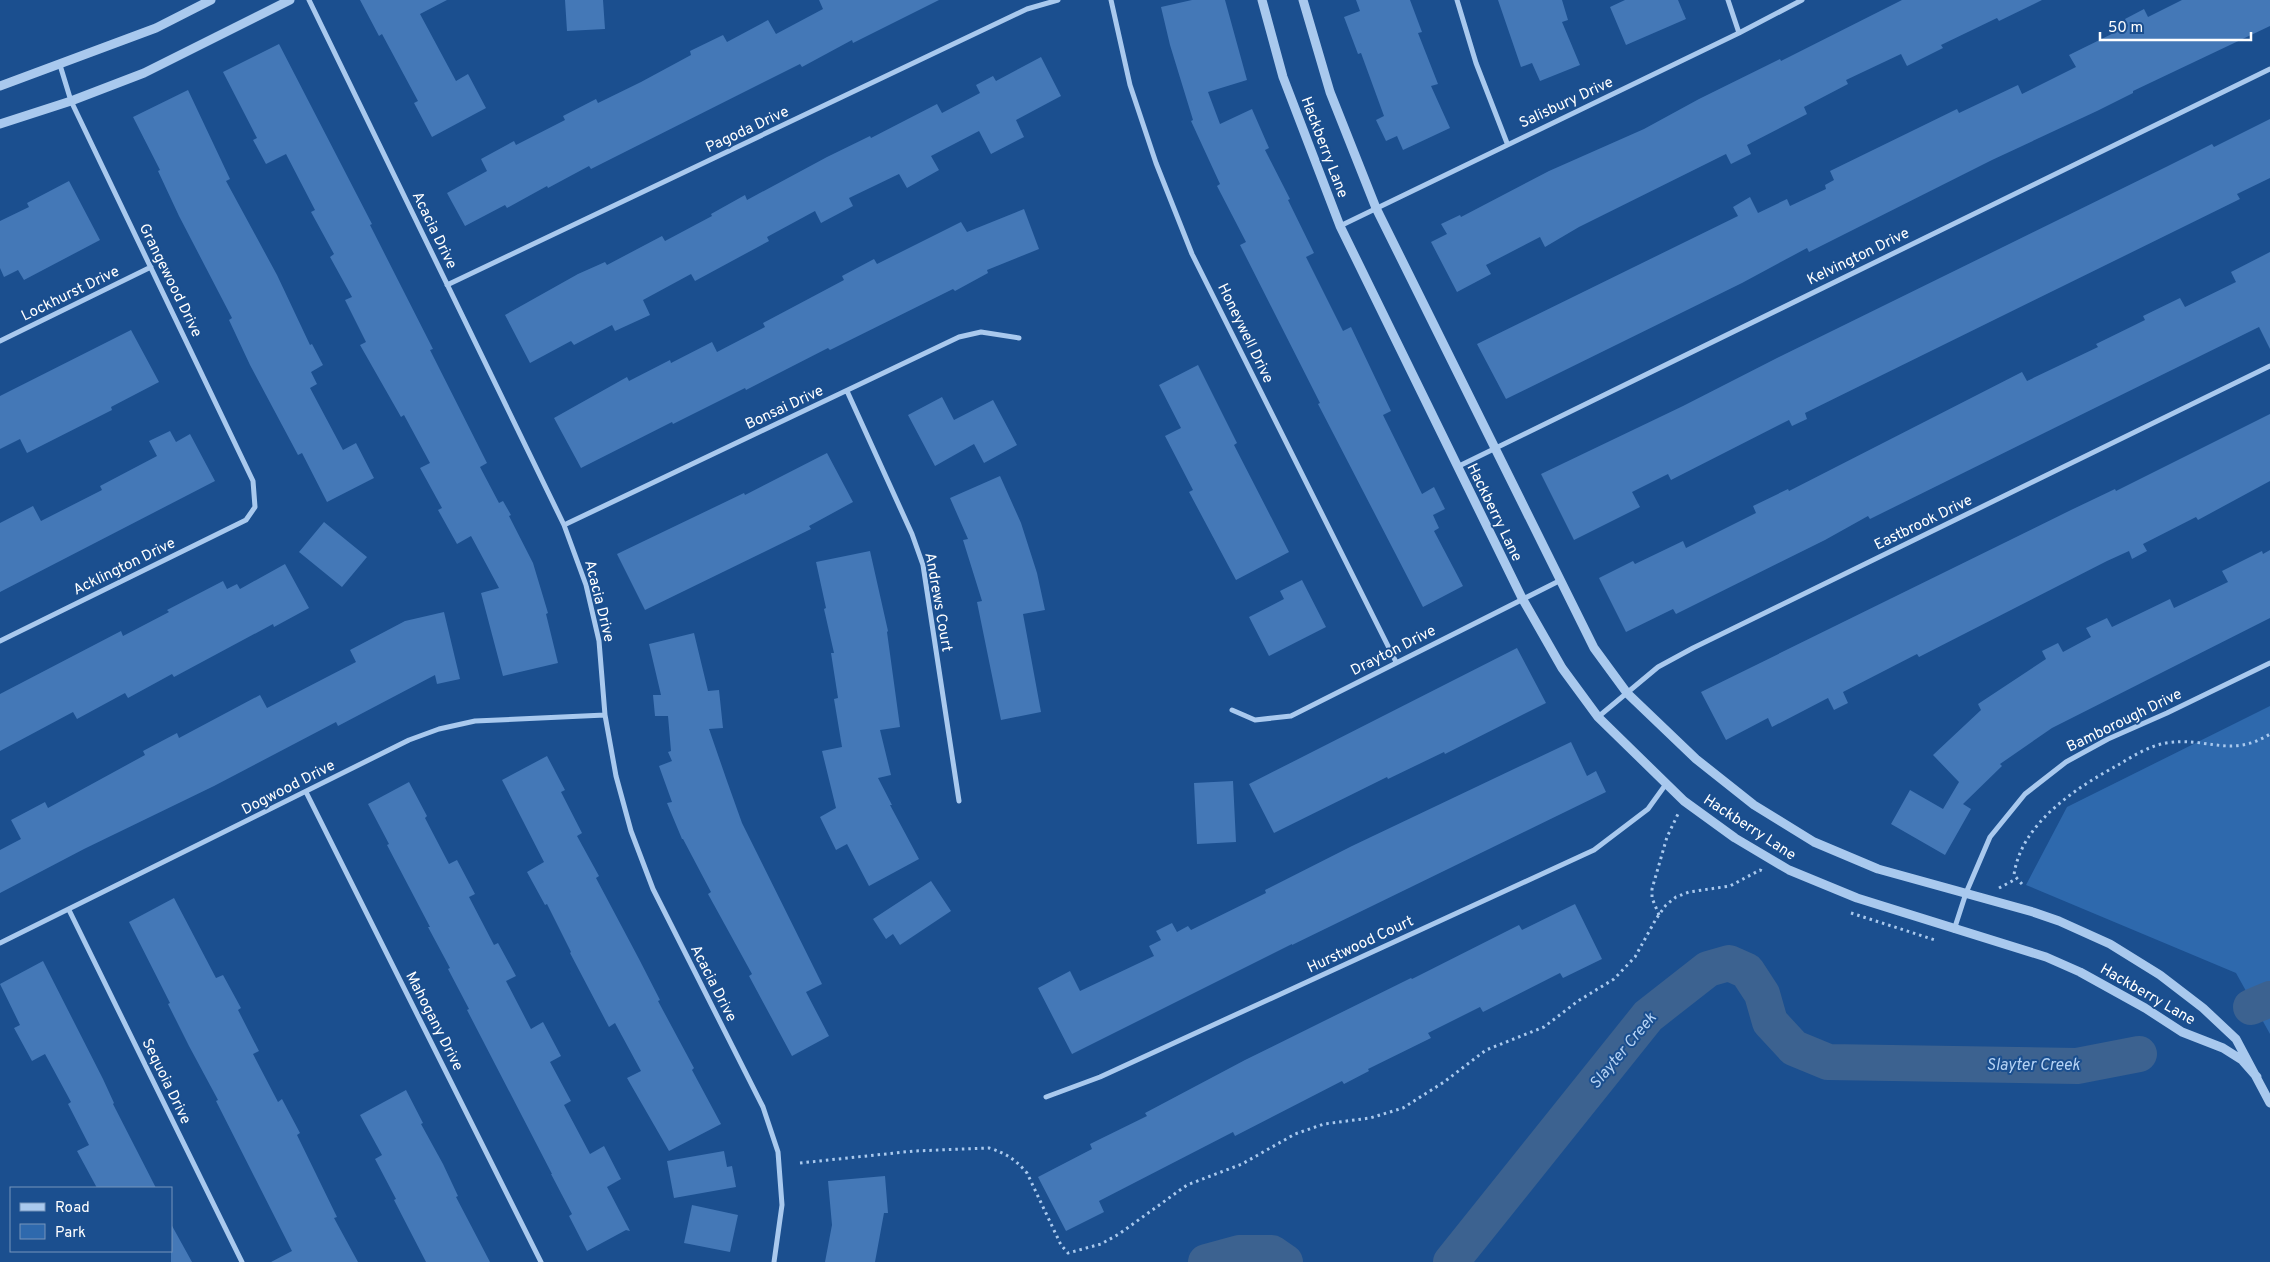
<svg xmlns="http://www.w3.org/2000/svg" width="2270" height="1262" viewBox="0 0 2270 1262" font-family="Overpass,sans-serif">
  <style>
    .green { fill: #2e69ad }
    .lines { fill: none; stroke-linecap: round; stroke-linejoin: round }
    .river { stroke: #3c6290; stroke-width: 36 }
    .building { fill: #4478b7 }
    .path { stroke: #a9c9ee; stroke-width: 3; stroke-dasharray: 2.5 4; stroke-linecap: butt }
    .minor { stroke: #a9c9ee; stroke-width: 5 }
    .tertiary { stroke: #a9c9ee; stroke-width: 9 }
    .labels { text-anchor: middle; stroke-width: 4; stroke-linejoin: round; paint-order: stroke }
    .street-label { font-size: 15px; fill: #fff; stroke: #1b4f8f }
    .water-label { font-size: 16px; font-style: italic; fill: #b5d3f5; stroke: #1b4f8f }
  </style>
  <rect width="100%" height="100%" fill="#1b4f8f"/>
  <path class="green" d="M2270,706V1034L2236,973L2026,885L2067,807Z"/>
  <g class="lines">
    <path class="river" d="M2251,1007L2270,999
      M1206,1262L1239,1253H1272L1285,1262
      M1451,1262L1648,1016L1708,969L1729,963L1747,971L1762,994L1770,1022L1794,1048L1828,1062L2077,1066L2139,1054"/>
  </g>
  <path class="building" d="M360,0H447L420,14L456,81L468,74L486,108L432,137L414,103L418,101L382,34L379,36Z
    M565,0H603L605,29L567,31Z
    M819,0H939L853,43L852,40L802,67L800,64L591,169L589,166L548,188L547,186L507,208L505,205L465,226L447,193L487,171L481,159L514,141L516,145L565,120L563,116L596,99L598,103L641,82L691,55L690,51L723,35L727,42L768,20L776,34L823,9Z
    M1192,0H1225L1247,80L1208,92L1220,124L1252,109L1269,148L1265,150L1290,199L1288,200L1314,253L1306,257L1343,331L1351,327L1391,411L1383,415L1422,494L1434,487L1445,509L1433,515L1439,528L1434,531L1463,586L1423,607L1318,404L1320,403L1240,245L1246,242L1217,186L1220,184L1191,121L1193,120L1170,45L1161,7Z
    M1356,0H1410L1422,32L1418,33L1438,84L1431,86L1450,128L1403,150L1397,136L1386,141L1376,120L1384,116L1361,53L1358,54L1344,17L1360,11Z
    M1498,0H1562L1568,20L1562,22L1580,65L1540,81L1532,63L1521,67Z
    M1625,0H1678L1686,19L1626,45L1610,7Z
    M1902,0H2042L1999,21L1997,18L1941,45L1943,48L1907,66L1901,54L1846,80L1848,84L1804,107L1807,114L1747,145L1751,154L1731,164L1726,154L1579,227L1545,247L1540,237L1486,265L1491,274L1457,292L1431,242L1447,234L1441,224L1460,215L1461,217L1549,171L1644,129L1699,99L1780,59L1781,61Z
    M2182,0H2270V26L2133,91V93L2097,111L1992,160L1809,252L1807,248L1742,283L1506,399L1477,344L1738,216L1733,207L1750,197L1758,213L1787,199L1790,206L1826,189L1825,185L1834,180L1830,171L1957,109L1959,113L2018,85L2022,94L2076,67L2069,55L2128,26L2125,19L2144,9L2148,17Z
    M279,44L372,224L370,225L433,349L430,350L487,463L480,467L499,503L503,501L511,515L509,516L533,563L548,613L546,614L558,663L503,676L481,593L499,588L471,536L457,544L438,510L442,508L420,468L430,463L404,415L401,417L360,345L366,342L345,300L352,297L330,257L334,254L311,212L315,210L286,154L266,164L253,140L257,138L223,72Z
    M1041,57L1061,96L1016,120L1024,137L991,154L979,131L931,156L939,170L907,188L899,174L849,198L853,206L821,223L815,211L767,237L769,241L695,281L691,274L643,300L650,315L615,331L612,325L574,345L571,341L530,363L505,315L578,274L605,262L607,265L662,236L665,241L712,216L711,214L745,195L747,200L827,157L870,136L871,138L937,104L942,113L980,93L976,85L993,76L996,81Z
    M188,90L230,179L226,181L277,275L310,345L312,344L323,365L311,372L317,384L310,388L343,450L356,443L374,478L327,502L302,453L298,455L250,365L229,320L232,318L179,216L158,171L160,170L133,117Z
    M2270,119V178L2237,194L2240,199L1805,413L1807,419L1792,426L1789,420L1671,480L1668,474L1632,492L1640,507L1574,540L1541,474L1683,406L1777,358L2168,166L2212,144L2214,147Z
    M69,181L100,240L24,280L18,270L4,277L0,268V221L29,207L27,203Z
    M1024,209L1039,249L987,270L988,273L955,291L953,289L830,350L828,348L746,390L745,388L673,424L672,422L581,468L554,418L627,377L629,381L670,360L671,363L712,342L717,352L765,327L763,323L844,280L842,276L874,259L877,264L961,222L967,232Z
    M2270,252V349L2259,327L1870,519L1868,516L1825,540L1676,614L1673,609L1626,632L1599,578L1633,561L1635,564L1683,541L1686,548L1756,513L1753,506L1788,489L1789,491L2022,372L2027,381L2098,347L2096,344L2145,320L2143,316L2180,298L2185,307L2236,282L2231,272Z
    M131,330L159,382L111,407L112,410L27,453L20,439L0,449V396Z
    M1198,365L1237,443L1234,445L1289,552L1236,580L1189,492L1193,490L1165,436L1181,428L1159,385Z
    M942,397L954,420L993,400L1017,445L984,463L974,444L935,466L908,415Z
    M2270,414V481L2198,520L2196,517L2143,544L2147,551L2132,559L2129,551L2107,561L1919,657L1917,654L1843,692L1848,703L1834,710L1828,698L1772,727L1768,718L1726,740L1701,692L2071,510L2115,489L2116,491Z
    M170,431L176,442L190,434L215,481L0,592V523L33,506L41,521L102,490L100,486L157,456L149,441Z
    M827,453L853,502L809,526L811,529L645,610L617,554L744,493L745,495Z
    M1000,476L1021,523L1037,573L1045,610L1023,614L1041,712L1001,720L977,602L982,601L963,540L968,539L950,498Z
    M324,522L367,557L342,587L299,552Z
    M2270,550V618L2052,728L2000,764L2002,766L1963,804L1971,809L1945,855L1891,824L1910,790L1943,809L1959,782L1933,755L1981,710L1978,704L2046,659L2042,651L2058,643L2063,652L2091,637L2086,628L2107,618L2112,627L2170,599L2174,608L2228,582L2222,571L2262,551L2263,554Z
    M870,551L888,631L887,632L900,727L880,730L891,775L878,778L892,805H890L919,859L869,886L847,844L836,850L820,817L836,808L822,751L842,747L834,699L838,698L831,653H834L824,609L826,608L816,562Z
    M285,564L309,608L274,627L273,624L174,677L172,674L128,698L125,693L77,719L73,712L0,751V694L121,631L123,636L169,612L167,610L223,581L227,589L237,584L240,589Z
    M1302,580L1326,627L1269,656L1249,617L1284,599L1280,591Z
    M444,612L460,679L437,684L435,675L338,726L336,722L214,786L84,849L0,893V850L21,839L11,820L45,802L48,808L145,755L143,751L177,733L179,738L260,695L267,708L356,662L350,650L405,621Z
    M694,633L708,691L719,690L723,728L709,729L727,781L742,823L822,984L806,992L829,1036L792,1056L749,976L752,974L708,894L711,892L683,839H682L667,803L672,802L659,766L672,761L668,752L671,751L668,716H655L653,695H661L649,644Z
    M1517,648L1546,703L1445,754L1444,752L1388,779L1387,777L1274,833L1249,784Z
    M1571,742L1587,776L1596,771L1606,792L1292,945V944L1072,1054L1038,988L1070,971L1080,991L1154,956L1149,946L1161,940L1156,931L1172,923L1177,932L1188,926L1191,930L1266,893L1265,890L1352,846Z
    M547,756L565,790L561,792L582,833L577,836L599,876L596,878L639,959L660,1000L658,1001L694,1068L692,1070L721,1124L669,1151L627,1078L641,1071L615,1023L609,1027L570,953L571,952L547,904L545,905L527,872L544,862L502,780Z
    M1233,781L1236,842L1197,844L1194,783Z
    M409,782L427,816L425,818L449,864L457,860L475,894L469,897L494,945L498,943L516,976L506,981L531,1029L543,1022L561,1056L550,1062L571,1101L564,1105L590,1154L604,1146L621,1179L607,1187L630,1231L626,1230L587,1251L569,1216L572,1214L551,1174H552L467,1010L469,1009L448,969L450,968L428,927H430L387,845L389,844L368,804Z
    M931,881L951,911L900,945L893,934L886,939L873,919Z
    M174,898L216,978L223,975L241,1008L238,1010L259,1051L253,1054L278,1102L282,1099L300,1133L297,1135L337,1217L334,1218L358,1262H271L292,1251L216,1101L218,1100L189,1046L168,1004L170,1003L129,922Z
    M1575,904L1602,959L1563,978L1560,973L1483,1012L1480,1007L1428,1033L1431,1038L1368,1069L1369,1071L1344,1084L1342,1081L1235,1136L1233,1132L1099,1201L1104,1212L1066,1231L1038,1177L1092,1149L1090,1144L1147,1116L1145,1113L1245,1060L1411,978L1412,979L1519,925L1522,930Z
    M43,961L103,1079L114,1103L113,1104L156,1188H97L77,1151L89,1145L68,1104L71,1102L45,1054L32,1061L14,1028L20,1025L0,984Z
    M406,1090L423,1123L421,1124L443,1164L458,1196L456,1197L490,1262H426L394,1200L396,1199L375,1159L382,1155L360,1115Z
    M724,1151L727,1167L732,1166L736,1187L674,1198L667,1161Z
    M885,1176L888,1213H884L875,1262H825L832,1225L828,1181Z
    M692,1205L738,1215L730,1252L684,1243Z
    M171,1224L192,1262H171Z"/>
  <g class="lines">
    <path class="path" d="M2022,884L2014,875C2021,823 2076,788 2118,765C2133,756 2149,746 2166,743C2206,736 2230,759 2270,734
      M1999,888L2016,879
      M1851,913L1935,940
      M1659,915L1652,898V889L1667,837L1678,814
      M800,1163L914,1151L989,1148C1006,1153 1016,1160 1027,1173L1061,1245L1068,1253L1101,1244L1119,1234L1187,1185L1242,1164L1295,1134L1324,1124L1370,1118L1403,1108L1444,1082L1486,1050L1544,1027L1578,1001L1614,979L1635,957L1656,919L1666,905L1676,897L1689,892L1730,886L1760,870L1762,871"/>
    <path class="minor" d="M309,0L564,525L586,585L599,641L605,715L616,776L631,831L653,889L763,1107L778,1152L782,1205L774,1262
      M1111,0L1130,85L1156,163L1192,254L1396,662
      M1457,0L1476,63L1507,143
      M1728,0L1739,33
      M1340,226L1739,33L1802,0
      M447,285L1027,9L1058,0
      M0,341L151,267
      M847,391L912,534L923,565L959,801
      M1457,467L2270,69
      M564,525L959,337L981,332L1019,338
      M0,641L246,520L255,507L253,481L71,101L60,65
      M1232,710L1255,720L1291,716L1561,580
      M1598,717L1658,667L1693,648L2270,366
      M306,792L541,1262
      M69,910L242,1262
      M1954,930L1966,893L1990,837L2025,794L2066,762L2108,739L2167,713L2270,663
      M0,943L409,740L439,729L475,721L605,715
      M1046,1097L1100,1077L1594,850L1648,809L1666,784"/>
    <path class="tertiary" d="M1262,0L1283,77L1340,226L1522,598L1562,668L1598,717L1684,801L1735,838L1789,870L1857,898L2046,957L2080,972L2145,1008L2182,1032L2223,1048L2242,1060L2257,1077
      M1303,0L1330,92L1376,208L1594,648L1627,693L1696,759L1754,805L1814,842L1878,869L2033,912L2059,921L2110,944L2160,975L2203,1008L2236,1039L2270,1103
      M0,86L156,28L211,0
      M0,124L71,101L144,73L290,0"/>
  </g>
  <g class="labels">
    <g class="street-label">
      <text transform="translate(1566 102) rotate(-25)" y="5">Salisbury Drive</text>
      <text transform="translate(747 129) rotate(-25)" y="5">Pagoda Drive</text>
      <text transform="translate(1325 147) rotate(69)" y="5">Hackberry Lane</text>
      <text transform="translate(435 230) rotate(64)" y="5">Acacia Drive</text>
      <text transform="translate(1858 256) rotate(-26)" y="5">Kelvington Drive</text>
      <text transform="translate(171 280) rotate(64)" y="5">Grangewood Drive</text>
      <text transform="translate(70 293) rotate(-26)" y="5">Lockhurst Drive</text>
      <text transform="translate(1246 333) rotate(64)" y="5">Honeywell Drive</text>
      <text transform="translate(784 407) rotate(-25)" y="5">Bonsai Drive</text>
      <text transform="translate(1495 512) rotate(64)" y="5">Hackberry Lane</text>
      <text transform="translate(1923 522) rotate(-26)" y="5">Eastbrook Drive</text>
      <text transform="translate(124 566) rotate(-26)" y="5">Acklington Drive</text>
      <text transform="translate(600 601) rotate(76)" y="5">Acacia Drive</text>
      <text transform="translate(939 602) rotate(80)" y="5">Andrews Court</text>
      <text transform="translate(1393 650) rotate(-27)" y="5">Drayton Drive</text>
      <text transform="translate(2124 720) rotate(-26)" y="5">Bamborough Drive</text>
      <text transform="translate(288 787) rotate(-27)" y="5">Dogwood Drive</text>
      <text transform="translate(1750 827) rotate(33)" y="5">Hackberry Lane</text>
      <text transform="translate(1360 944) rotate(-25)" y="5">Hurstwood Court</text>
      <text transform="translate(714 983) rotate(63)" y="5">Acacia Drive</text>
      <text transform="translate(2148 994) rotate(30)" y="5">Hackberry Lane</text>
      <text transform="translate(435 1021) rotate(63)" y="5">Mahogany Drive</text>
      <text transform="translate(167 1081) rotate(64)" y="5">Sequoia Drive</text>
    </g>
    <g class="water-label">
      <text transform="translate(1622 1050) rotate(-50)" y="6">Slayter Creek</text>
      <text x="2033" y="1070">Slayter Creek</text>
    </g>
  </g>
  <rect x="10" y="1187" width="162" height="65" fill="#1b4f8f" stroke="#7695bc"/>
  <rect x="20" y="1203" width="25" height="8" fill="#a9c9ee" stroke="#7695bc"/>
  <text x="55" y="1212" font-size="15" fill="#ffffff">Road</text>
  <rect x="20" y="1224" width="25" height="15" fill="#2e69ad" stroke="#7695bc"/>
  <text x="55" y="1237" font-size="15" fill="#ffffff">Park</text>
  <path d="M2100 32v8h151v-8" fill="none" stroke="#ffffff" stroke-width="2.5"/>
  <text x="2108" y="32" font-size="15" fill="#ffffff" stroke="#1b4f8f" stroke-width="4" paint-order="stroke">50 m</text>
</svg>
